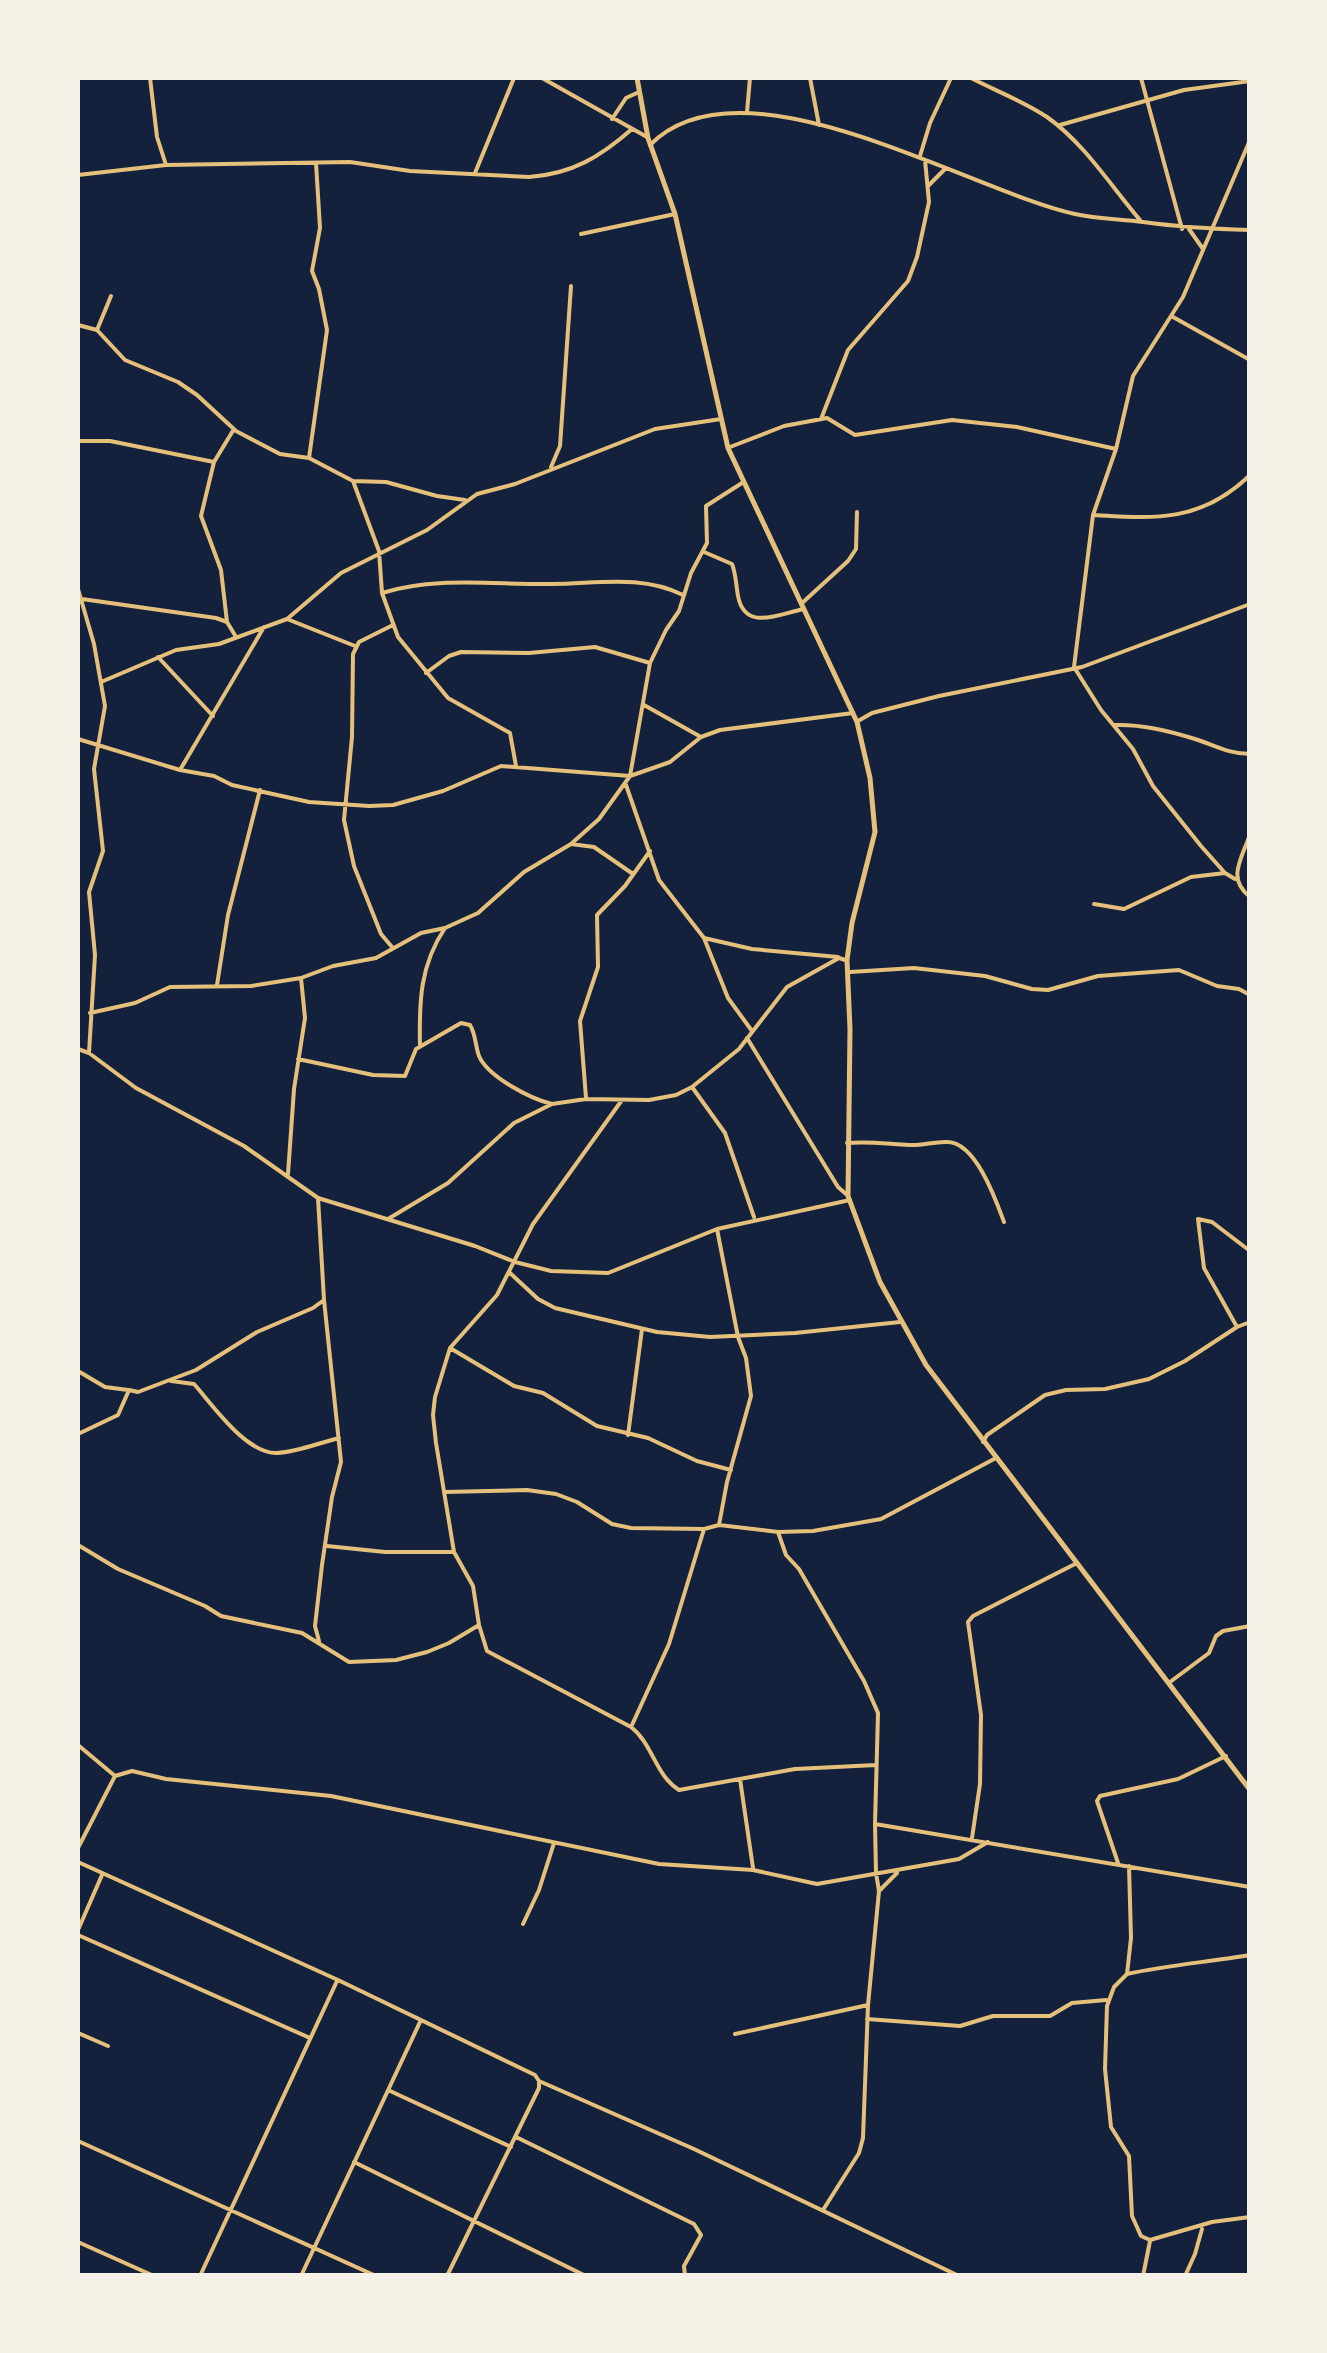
<svg xmlns="http://www.w3.org/2000/svg" width="1327" height="2353" viewBox="0 0 1327 2353" font-family="Cabin,sans-serif">
  <style>
    .lines { fill: none; stroke-linecap: round; stroke-linejoin: round }
    .minor { stroke: #e5c07b; stroke-width: 4 }
    .tertiary { stroke: #e5c07b; stroke-width: 5 }
  </style>
  <rect width="100%" height="100%" fill="#14213d"/>
  <g class="lines">
    <path class="minor" d="M150,78L157,137L166,165
      M542,78L647,137
      M810,78L819,125
      M971,78C996,91 1023,101 1047,117C1085,144 1110,185 1140,220
      M1141,78L1182,229
      M747,112L750,78
      M612,119L626,98L639,92
      M1060,125L1184,90L1250,81
      M650,145C742,51 970,191 1075,214C1098,219 1121,219 1143,222C1179,227 1213,229 1250,230
      M920,156L930,123L951,78
      M475,173L514,78
      M78,175L166,165L350,162L410,171L529,177C572,174 600,157 632,129
      M929,185L946,168
      M1189,229L1203,249
      M581,234L675,214
      M1173,317L1250,360
      M78,325L97,330L125,360L178,382L197,395L236,431L280,454L309,458L353,481L386,482L437,496L465,500
      M97,330L111,296
      M821,419L848,350L908,281L917,257L929,202L925,160
      M78,441H110L214,462
      M730,447L784,426L827,418L855,435L952,420L1017,427L1116,449
      M309,458L327,330L319,289L312,271L320,228L316,163
      M551,467L560,446L571,286
      M353,481L379,551L382,593L398,637L448,698L510,733L516,766
      M1093,515C1156,519 1202,522 1250,475
      M704,552L732,564C736,574 736,585 738,596C745,632 778,614 804,609
      M78,589L94,644L105,706L94,769L103,851L89,892L95,955L89,1053
      M382,593C437,576 495,585 552,584C596,584 641,574 683,595
      M82,599L216,618L227,622L236,637
      M801,604L848,561L856,549L857,512
      M287,619L355,646
      M227,622L221,570L201,516L214,462L234,429
      M158,657L213,716
      M426,673L449,656L461,652L529,653L595,647L650,663
      M101,682L176,650L219,644L287,619L341,573L427,530L477,494L515,484L655,429L721,419
      M644,705L701,737
      M858,721L872,713L939,696L1082,667L1250,604
      M1115,725C1142,724 1170,731 1195,739C1214,745 1229,754 1250,754
      M78,739L180,770L214,776L232,785L309,802L369,806L393,805L443,791L501,766L630,776L670,762L701,737L720,730L853,713
      M180,770L264,627
      M626,785L659,880L704,938L728,998L752,1031
      M1250,834C1242,859 1226,878 1250,897
      M571,844L594,847L633,874
      M1235,879L1225,873L1201,846L1153,786L1133,749L1101,710L1074,667L1093,515L1116,449L1133,376L1183,297L1250,140
      M1094,904L1124,909L1191,877L1225,873
      M704,938L752,949L838,957
      M392,947L381,934L354,866L344,820L352,737L353,654L359,642L393,625
      M850,972L914,968L985,976L1032,989L1048,990L1098,976L1179,970L1217,986L1239,989L1250,995
      M217,985L228,915L260,790
      M90,1013L135,1003L170,987L251,986L301,978L333,966L376,958L421,933L445,928L478,913L524,872L571,844L599,819L630,776L650,663L666,630L679,611L691,573L707,543L706,506L742,483
      M747,1038L838,1187L846,1194
      M420,1046C419,1002 420,965 445,928
      M78,1049L89,1053L136,1088L244,1146L318,1198L475,1246L515,1262L551,1271L608,1273L717,1229L850,1200
      M298,1059L373,1075L405,1076L416,1049L461,1023L470,1025C476,1035 475,1045 479,1056C488,1077 531,1099 552,1104
      M692,1087L725,1133L754,1217
      M586,1098L580,1021L598,967L597,915L625,886L650,851
      M622,1100L533,1224L497,1295L450,1348L435,1397L433,1415L436,1443L454,1552L473,1586L479,1625L487,1651L631,1727C653,1744 655,1775 679,1790L795,1769L876,1765
      M847,1143C868,1141 888,1144 909,1145C922,1146 935,1141 948,1142C976,1143 996,1200 1004,1222
      M288,1174L294,1089L305,1018L301,978
      M388,1219L448,1183L514,1123L552,1104L586,1099L649,1100L676,1095L692,1087L739,1049L787,987L839,958L845,960
      M717,1229L738,1337L746,1358L751,1396L727,1482L719,1525
      M510,1273L538,1299L555,1308L657,1332L710,1337L795,1333L900,1322
      M1237,1327L1204,1268L1198,1219L1212,1222L1250,1251
      M450,1348L514,1386L543,1393L597,1426L648,1438L697,1461L731,1470
      M78,1371L105,1387L128,1390
      M171,1381L194,1384C212,1404 246,1454 277,1453C297,1452 319,1443 339,1438
      M78,1434L118,1415L129,1390L138,1392L196,1370L257,1332L313,1308L324,1300L318,1198
      M628,1435L642,1329
      M983,1442L987,1435L1045,1395L1066,1390L1105,1389L1149,1379L1185,1361L1237,1327L1250,1322
      M444,1492L527,1490L556,1494L577,1502L612,1524L631,1528L704,1529L719,1525L778,1532L813,1531L881,1519L996,1458
      M778,1532L786,1555L799,1569L864,1681L878,1713L875,1824L876,1873L879,1891L868,2005L863,2138L859,2153L823,2210
      M78,1545L118,1569L205,1606L221,1616L302,1633L349,1662L396,1660L427,1652L449,1643L479,1625
      M327,1546L385,1552H452
      M319,1641L315,1626L322,1565L332,1497L341,1462L324,1300
      M1170,1682L1209,1653L1216,1636L1223,1631L1250,1626
      M632,1725L669,1644L704,1529
      M78,1745L115,1776
      M740,1779L753,1868
      M875,1824L1250,1887
      M972,1838L980,1784L981,1715L968,1622L973,1616L1077,1563
      M78,1848L115,1776L132,1771L166,1779L331,1796L659,1864L753,1870L817,1884L959,1859L988,1842
      M78,1862L338,1980L535,2075L539,2081L694,2149L959,2276
      M1118,1863L1097,1801L1100,1796L1178,1779L1226,1756
      M879,1891L897,1873
      M523,1924L539,1890L554,1843
      M78,1930L102,1875
      M78,1935L310,2038
      M1250,1955C1209,1962 1168,1965 1127,1974L1114,1987L1107,2006L1105,2069L1111,2127L1129,2156L1132,2216L1141,2236L1150,2240L1212,2222L1250,2217
      M1127,1974L1131,1938L1129,1866
      M867,2019L960,2026L993,2016H1050L1072,2003L1106,2000
      M78,2033L108,2046
      M735,2034L868,2005
      M388,2090L511,2147
      M516,2137L694,2224L701,2235L684,2266L685,2276
      M78,2141L376,2276
      M354,2162L586,2276
      M78,2242L154,2276
      M200,2276L337,1981
      M301,2276L420,2022
      M447,2276L539,2088V2081
      M1143,2276L1150,2241
      M1185,2276L1195,2254L1202,2229"/>
    <path class="tertiary" d="M637,78L648,138L675,214L728,448L857,722L870,778L875,832L852,923L847,960L850,1029L848,1196L880,1282L926,1365L1250,1790"/>
  </g>
  <rect width="1327" height="2353" fill="none" stroke="#f6f1e7" stroke-width="160"/>
</svg>
